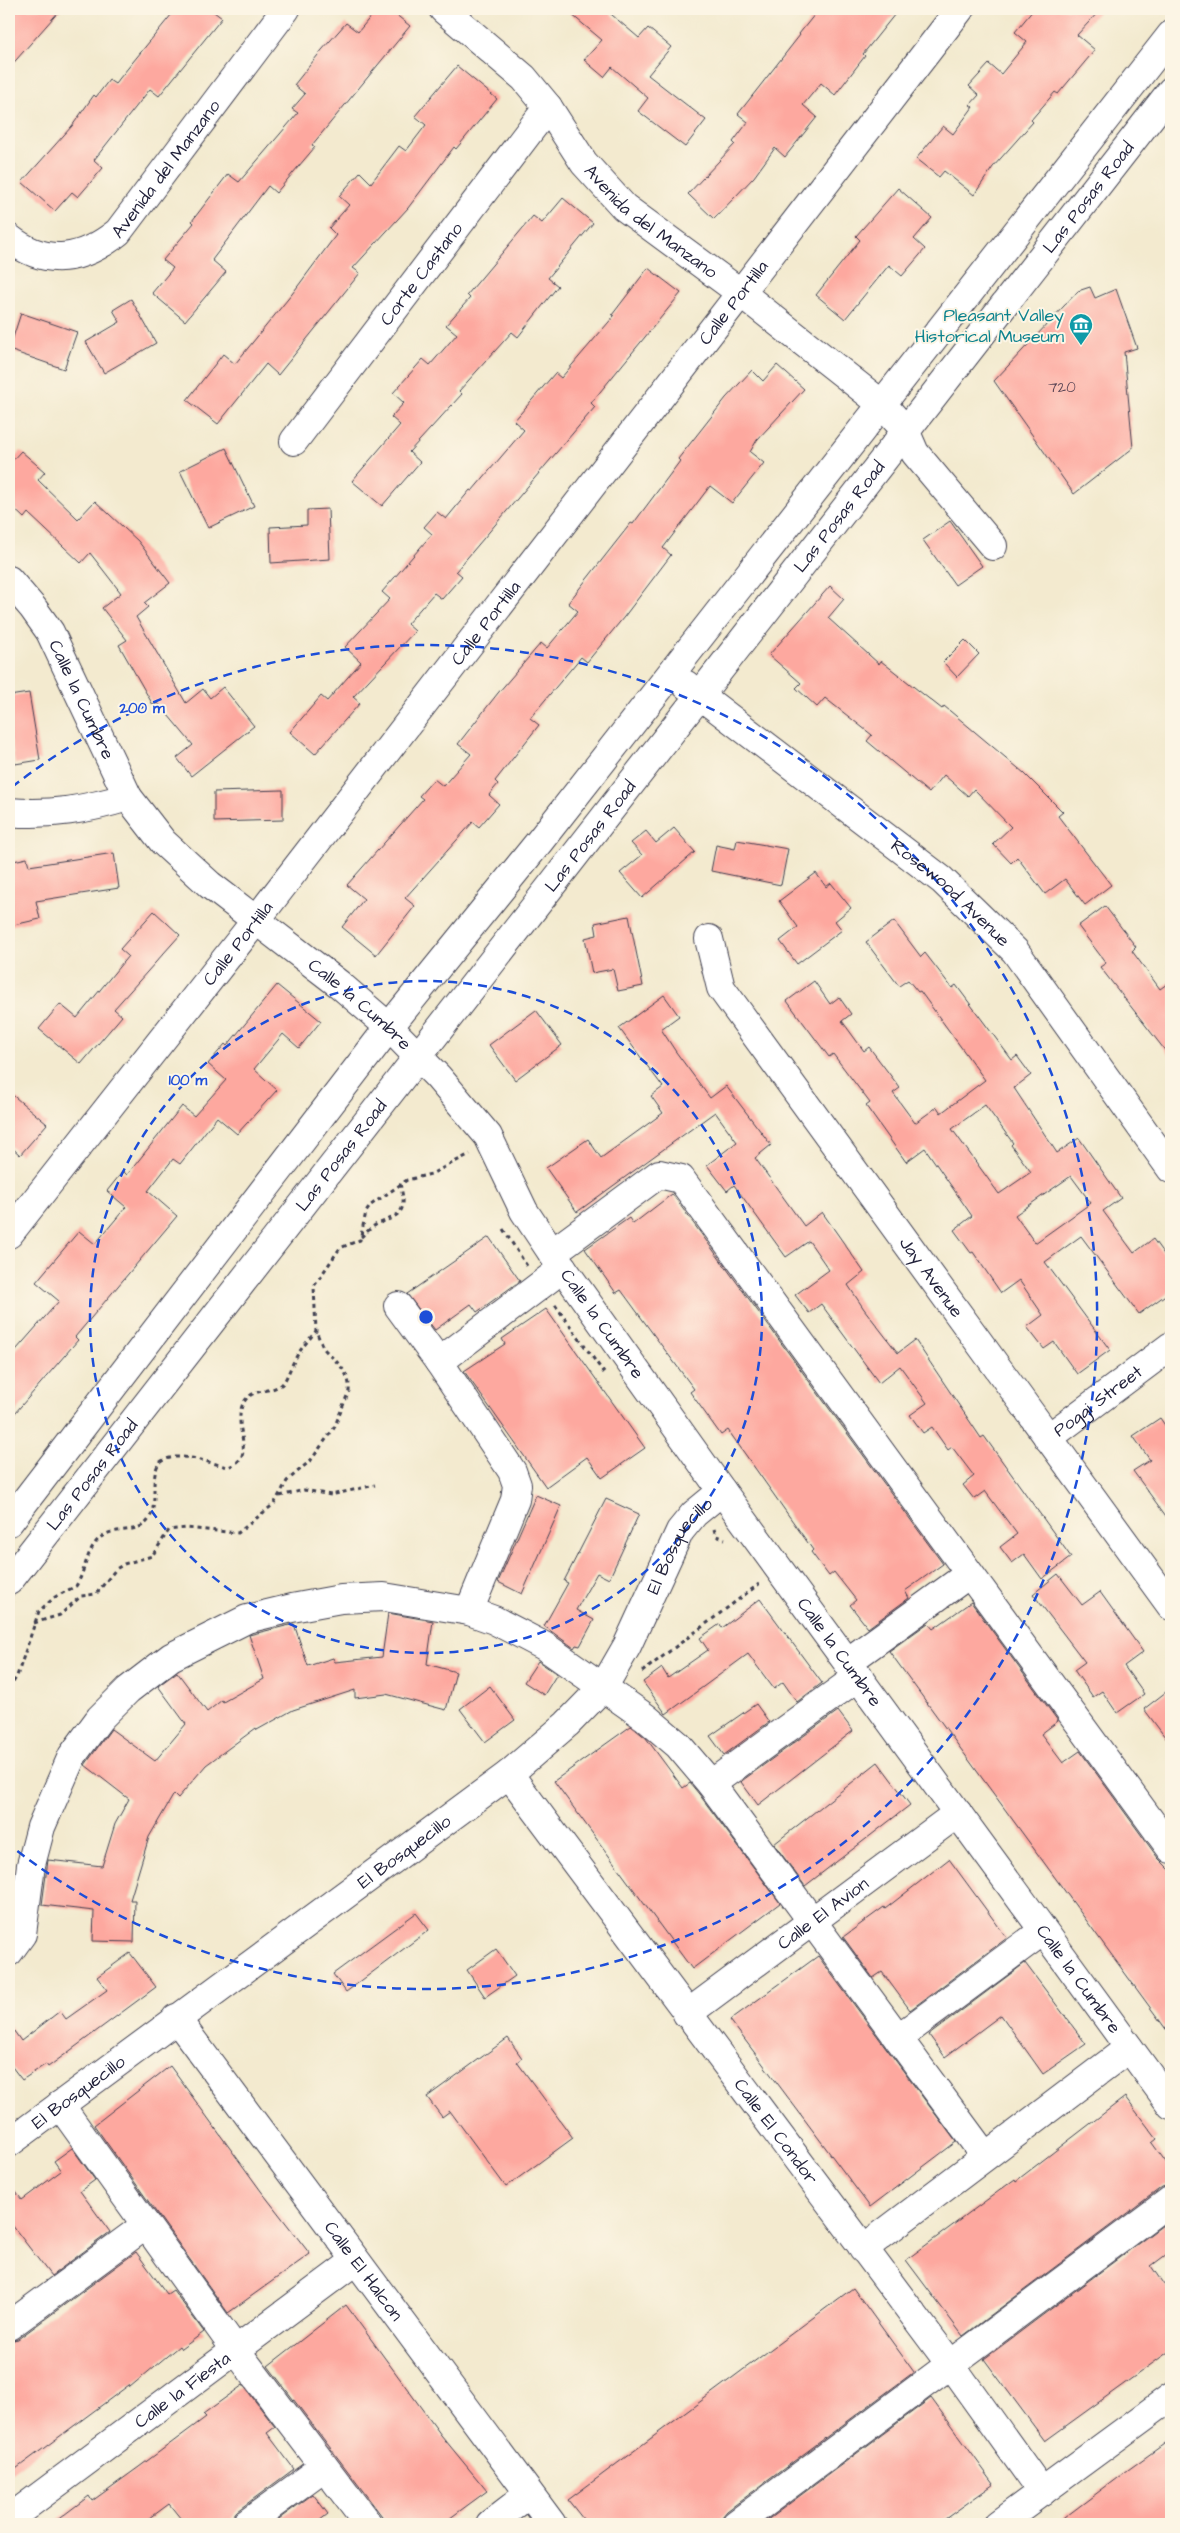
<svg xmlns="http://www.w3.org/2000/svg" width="1180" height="2533" viewBox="0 0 1180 2533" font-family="'Architects Daughter',sans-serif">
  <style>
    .building { fill: #fda89f; fill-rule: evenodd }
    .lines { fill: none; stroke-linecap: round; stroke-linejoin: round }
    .minor-casing { stroke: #414051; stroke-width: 30 }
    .major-casing { stroke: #414051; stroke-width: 30 }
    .path { stroke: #414051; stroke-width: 3; stroke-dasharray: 4 4; stroke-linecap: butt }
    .minor { stroke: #fff; stroke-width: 28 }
    .major { stroke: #fff; stroke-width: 28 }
    .ring { fill: none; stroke: #1d4ed8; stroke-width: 2.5; stroke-dasharray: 9 6 }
    .labels { text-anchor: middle; stroke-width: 4; stroke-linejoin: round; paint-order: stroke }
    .number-label { font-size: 15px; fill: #594454 }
    .street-label { font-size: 18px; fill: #22223b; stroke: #fcf5e5 }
    .culture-label { font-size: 18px; fill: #0d838f; stroke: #fcf5e5; text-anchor: end }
    .centre { fill: #1d4ed8; stroke: #fcf5e5; stroke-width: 2.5 }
    .ring-label { font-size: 15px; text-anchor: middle; font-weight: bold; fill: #1d4ed8; stroke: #fcf5e5; stroke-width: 4; stroke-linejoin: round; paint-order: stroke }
  </style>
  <rect width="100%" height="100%" fill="#fcf5e5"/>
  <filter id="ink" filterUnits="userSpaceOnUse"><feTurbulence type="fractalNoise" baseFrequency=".02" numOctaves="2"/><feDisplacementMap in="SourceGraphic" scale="10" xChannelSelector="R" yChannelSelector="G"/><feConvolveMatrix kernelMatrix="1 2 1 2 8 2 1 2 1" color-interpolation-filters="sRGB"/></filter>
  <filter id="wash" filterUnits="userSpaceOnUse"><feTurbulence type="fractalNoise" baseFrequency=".0096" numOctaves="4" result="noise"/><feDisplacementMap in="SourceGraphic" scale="20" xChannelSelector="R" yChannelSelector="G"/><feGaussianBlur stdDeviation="1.12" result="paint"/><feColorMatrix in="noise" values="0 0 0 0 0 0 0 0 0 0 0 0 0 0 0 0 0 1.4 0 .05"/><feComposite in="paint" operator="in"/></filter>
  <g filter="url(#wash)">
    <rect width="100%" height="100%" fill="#f3eacf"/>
    <g id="blocks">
      <path class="building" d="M9,9H61L9,68Z
        M176,9H210L222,18L159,96L150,89L94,160L103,168L78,197L72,192L55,211L22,182L72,126L94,95L96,97L109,80L115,84Z
        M377,9H389L410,26L312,145L315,147L276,193L268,186L212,260L226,272L185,321L152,293L173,268L163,260L194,223L192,221L228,174L239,182L298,113L292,109L305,94L294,85L322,50L346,23L358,32Z
        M565,9H605L639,38L648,28L671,47L648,75L706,120L685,147L638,111L648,98L612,67L604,77L584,60L602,40Z
        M819,9H899L863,54L865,56L835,95L821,83L803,105L817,117L785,157L775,148L754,177L714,219L688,194L735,144L733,142L748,122L738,114L800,35L799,34Z
        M1034,9H1101L1077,35L1095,50L1058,94L1055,92L1031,120L1033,122L993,167L974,195L944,171L939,177L916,159L943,126L953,134L973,107L970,105L979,95L969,86L989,64L1001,74L1027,42L1015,32Z
        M457,66L497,99L456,149L454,147L408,208L353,268L360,273L278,375L266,364L218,424L187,400L223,354L235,364L292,294L336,235L329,228L349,205L339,196L360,172L371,183L399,146L406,151L426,125L415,116Z
        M898,188L932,218L914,239L925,249L902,276L889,265L845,319L816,295L860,240L856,236Z
        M563,198L593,223L548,278L558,286L518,337L512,332L459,391L462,394L409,452L420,462L382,506L352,481L400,425L391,417L404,403L393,393L423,359L430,365L457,334L446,325L470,298L467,295L533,216L542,223Z
        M648,268L681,293L591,403L595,407L456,571L462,576L442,599L434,593L407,624L415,631L353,697L360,703L315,754L290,732L321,696L327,701L361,662L345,647L390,599L382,592L432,534L424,527L437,512L446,519L470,490L472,491L524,430L514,421L555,373L561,378L614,316L612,315Z
        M1090,287L1095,298L1116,289L1137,348L1124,352L1133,448L1074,494L994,381L1078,291Z
        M131,299L156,343L104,373L86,342L120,322L113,310Z
        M21,313L77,332L64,369L9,350Z
        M777,365L804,389L757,440L750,452L764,463L732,503L710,486L663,548L671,555L624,617L587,662L581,657L530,718L539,725L495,781L498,784L489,795L499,804L479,827L473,822L405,898L415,906L376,955L342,927L364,899L347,885L423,799L419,796L434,779L443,786L471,754L458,744L498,693L541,643L547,648L578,611L568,603L631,523L633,524L680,461L678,459L726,398L752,370L763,381Z
        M226,448L254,506L208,528L180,471Z
        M21,451L45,472L38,480L78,519L95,501L138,541L170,583L144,603L148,607L136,617L186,703L203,689L210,698L223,687L254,726L191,776L177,758L193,745L158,703L153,705L119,645L127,640L102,608L121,593L90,553L81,563L28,513L24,518L9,504V464Z
        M328,509L330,559L271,563L270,527L307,525V510Z
        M950,521L982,566L955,585L923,540Z
        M830,586L844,599L828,618L879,664L881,661L942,709L944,706L1024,773L1063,812L1058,816L1111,885L1085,905L1065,879L1045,894L1017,857L1011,863L993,844L1011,827L974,789L968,796L944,775L929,793L867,741L872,735L825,698L817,707L796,688L801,683L769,655Z
        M965,640L979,654L957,677L943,662Z
        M29,693L40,760L15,764L11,740L9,741V696Z
        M283,790V820L214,822V792Z
        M674,828L695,852L642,898L620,873L642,855L631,843L646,831L656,843Z
        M737,840L788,849L781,885L711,871L716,845L735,849Z
        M114,853L119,888L36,901L40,919L9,926V862L27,858L29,866Z
        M816,873L826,887L831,883L851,908L835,921L842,930L797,964L780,941L798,927L779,901Z
        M1105,906L1136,947L1132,951L1160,989L1171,981V1058L1100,967L1106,963L1078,926Z
        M154,911L180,935L114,1009L122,1016L81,1064L39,1029L60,1004L77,1018L128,956L120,949Z
        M629,916L643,986L618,991L613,969L592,973L585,938L597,935L595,923Z
        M894,921L921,957L925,953L952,988L956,985L1012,1060L1017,1056L1031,1075L1014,1088L1057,1153L1079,1138L1121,1198L1103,1211L1134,1253L1153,1239L1171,1264V1291L1139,1314L1081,1236L1045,1262L1110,1350L1077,1374L1054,1342L1044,1349L1027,1327L1043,1315L1019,1280L1001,1293L973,1252L971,1253L954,1230L972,1216L925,1148L906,1162L866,1106L870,1103L833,1054L829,1057L787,1001L814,981L830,1004L839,997L851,1014L842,1021L864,1051L869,1047L900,1088L893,1093L915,1123L937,1107L941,1113L985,1080L920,991L918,992L908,980L899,986L866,942ZM985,1105L1013,1143L1011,1145L1031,1172L999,1194L952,1129ZM1071,1176L1091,1203L1035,1243L1015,1215Z
        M277,985L321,1021L299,1048L283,1034L254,1069L277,1090L237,1134L217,1117L180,1164L173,1159L148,1191L177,1216L75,1337L78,1340L9,1420V1358L59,1301L36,1282L79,1231L95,1244L126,1207L107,1191L123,1171L127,1175L182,1106L194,1116L226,1080L208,1064L225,1044L227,1046Z
        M664,995L679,1016L661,1029L676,1052L710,1098L726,1086L771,1145L755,1158L804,1226L822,1212L864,1272L848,1285L864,1309L898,1353L915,1340L981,1438L984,1436L1071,1557L1042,1579L1024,1554L1012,1563L1000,1547L1017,1534L985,1491L974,1499L963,1485L974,1476L952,1447L948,1450L932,1427L923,1433L910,1415L927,1403L900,1366L879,1383L821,1304L809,1313L795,1295L829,1270L809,1241L786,1257L734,1185L727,1191L707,1165L737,1142L715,1112L577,1212L546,1168L588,1139L601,1158L663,1113L651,1096L663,1087L619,1028Z
        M536,1010L562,1045L515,1080L489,1045Z
        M9,1092L47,1124L20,1155L9,1145Z
        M672,1194L943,1564L905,1591L909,1598L868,1628L850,1605L856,1600L834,1572L829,1576L811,1552L813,1550L728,1430L721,1435L690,1392L694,1389L659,1342L621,1290L616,1293L585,1249L629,1218L633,1224Z
        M489,1237L520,1281L477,1312L471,1304L435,1330L407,1294Z
        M546,1309L645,1448L602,1478L587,1457L546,1487L464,1371L505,1344L502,1339Z
        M1160,1418L1171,1434V1523L1133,1471L1150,1460L1133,1436Z
        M536,1495L561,1506L522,1594L498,1582Z
        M606,1499L639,1514L609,1579L597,1573L576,1610L594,1620L580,1646L576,1645L574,1648L544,1626L568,1583L564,1581Z
        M1058,1574L1082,1605L1100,1592L1143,1652L1124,1666L1144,1694L1117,1713L1102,1691L1093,1697L1074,1670L1085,1662L1033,1594Z
        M760,1599L822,1683L797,1702L783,1682L774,1689L748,1654L666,1714L643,1682L662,1668L668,1678L708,1650L700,1638L720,1624L722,1628Z
        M971,1602L1058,1721L1041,1734L1063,1763L1080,1751L1158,1858L1171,1871V2036L889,1651L928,1623L933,1629Z
        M388,1613L433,1621L427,1664L456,1672L446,1710L386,1694L355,1698V1690L293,1710L257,1730L256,1728L206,1765L178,1798L174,1794L149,1837L130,1900H135L134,1942L93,1941L94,1911L42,1905L48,1860L102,1866L115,1824L129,1799L85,1765L111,1729L155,1761L186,1724L158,1686L177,1672L207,1712L222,1700L223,1702L264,1679L249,1635L294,1624L308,1666L333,1658L335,1662L382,1657Z
        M538,1661L557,1674L544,1695L524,1682Z
        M490,1686L515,1720L485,1742L460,1709Z
        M1171,1688V1745L1144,1709Z
        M756,1704L769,1722L724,1755L710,1736Z
        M838,1711L853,1731L758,1805L741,1782L743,1780Z
        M631,1726L646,1738L683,1788L690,1783L699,1794L780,1903L692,1969L554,1781Z
        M878,1762L910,1805L805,1886L774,1844Z
        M949,1859L1007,1938L910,2010L882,1972L873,1978L843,1937L884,1907L885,1909Z
        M416,1913L429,1930L346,1992L333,1974Z
        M496,1949L515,1976L485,1997L467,1970Z
        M130,1953L156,1987L48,2067L46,2064L22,2080L9,2063V2024L21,2041L60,2011L66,2019L107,1990L97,1977Z
        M818,1956L956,2142L870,2207L730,2020Z
        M1025,1963L1086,2044L1043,2074L1001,2015L945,2057L929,2035Z
        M508,2038L522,2058L517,2062L573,2138L506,2187L450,2111L442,2117L427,2097Z
        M170,2066L261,2191L310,2254L228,2313L94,2125Z
        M1125,2097L1157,2139L1152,2143L1171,2169V2185L1162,2187L963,2336L906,2260L1015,2179L1016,2181Z
        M72,2148L95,2180L80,2191L110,2232L51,2276L9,2221V2183L22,2200L61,2171L54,2161Z
        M1171,2219V2251L1151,2266L1171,2295V2350L1045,2441L984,2359Z
        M136,2252L167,2294L173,2290L204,2332L181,2349L179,2346L130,2387L129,2385L9,2474V2341L18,2339Z
        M853,2288L914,2372L727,2511L722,2517L721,2524H587L568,2500Z
        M346,2305L441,2435L487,2491L442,2524H388L268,2366Z
        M243,2385L275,2427L267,2433L294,2469L237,2511L232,2517L231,2524H185L169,2504L142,2524H52L89,2496L92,2501L139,2467L206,2417L203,2414Z
        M931,2398L994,2484L938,2524H762Z
        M1171,2439V2524H1056L1121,2475Z
        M313,2494L328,2514L315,2524H272Z"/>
    </g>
  </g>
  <g filter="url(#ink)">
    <use href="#blocks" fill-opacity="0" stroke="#414051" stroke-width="1"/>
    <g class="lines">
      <g class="minor-casing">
        <g id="minor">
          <path id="s1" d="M443,9L524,78L548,107L584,163L624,207L741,293L883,405L905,430L915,453L993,546"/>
          <path id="s2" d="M9,238C47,268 83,260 118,232L286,9"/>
          <path id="s3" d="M294,441L548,107"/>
          <path id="s4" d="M9,580L33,608L50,632L128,797L163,842L210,885L339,984L389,1027L438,1077L488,1136L524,1211L552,1253L722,1491L1171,2105"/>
          <path d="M9,812C50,816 88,809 128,797"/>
          <path id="s5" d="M709,939L721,988L1171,1606"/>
          <path id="s6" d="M9,1234L257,919L960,9"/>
          <path d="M552,1253L659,1174L681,1179L1171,1849"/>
          <path d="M398,1306L439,1362L512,1471L517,1485L515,1500L469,1611"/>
          <path d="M439,1362L563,1268"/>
          <path id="s7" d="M1048,1438L1171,1346"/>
          <path d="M849,1661L969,1574"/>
          <path id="s8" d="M509,1774L951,2365L1042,2492"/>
          <path d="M711,1784L859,1676"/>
          <path d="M9,1952L22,1934L31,1865L41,1827L72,1756L100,1718L128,1690L171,1657L247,1619L292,1608L341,1599L384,1597L469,1611L494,1620L544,1646L645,1717L678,1745L711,1784L985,2156"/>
          <path id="s9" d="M687,2014L958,1813"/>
          <path id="s10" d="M176,2018L552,2524"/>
          <path d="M898,2038L1043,1931"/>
          <path d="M60,2105L235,2349L368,2524"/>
          <path id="s11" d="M9,2143L509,1774L567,1724L604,1686L627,1646L680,1531L694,1514L722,1491"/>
          <path d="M863,2249L1129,2048"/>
          <path d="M9,2326L146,2225"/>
          <path id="s12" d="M9,2519L355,2261"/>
          <path d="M246,2524L324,2467"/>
          <path d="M490,2524L529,2494"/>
          <path d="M736,2524L1171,2200"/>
          <path d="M998,2524L1171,2397"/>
        </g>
      </g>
      <g class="major-casing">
        <g id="major">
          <path id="s13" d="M685,684L942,880L1015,951L1171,1169"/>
          <path d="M9,1522L389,1027L539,842L1171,35"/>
          <path id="s14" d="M9,1581L1171,91"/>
        </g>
      </g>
      <path class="path" d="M503,1229L527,1266
        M361,1237C367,1232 373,1225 380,1223C403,1214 407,1210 400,1184
        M555,1305L604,1373
        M280,1496L304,1490L331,1495L375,1485
        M714,1529L716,1536L725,1539
        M34,1623L60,1615L81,1596L96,1594L116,1569L124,1564L152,1556L169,1530L186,1528L238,1533L274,1504L287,1481L311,1460L334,1428L349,1391C351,1372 336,1362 325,1350C321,1345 319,1337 316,1331
        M642,1672L759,1584
        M9,1689L17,1676L39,1611L55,1597L76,1586C87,1569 86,1544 106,1534C119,1528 141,1533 149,1519C159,1502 149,1480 159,1463C177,1449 208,1463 228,1467C258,1457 233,1430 242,1406C250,1387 267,1394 281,1385C285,1382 287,1376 289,1372C298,1351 302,1348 316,1331L314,1286L340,1248L360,1240L366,1212L371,1205L407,1180L431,1174L470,1154"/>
      <use href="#minor" class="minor"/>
      <use href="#major" class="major"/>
    </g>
  </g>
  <g class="ring">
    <circle cx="426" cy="1317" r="336"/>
    <path d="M12 787A672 672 0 1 1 12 1847"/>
  </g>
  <defs>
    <g id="museum-pin" transform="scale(1.25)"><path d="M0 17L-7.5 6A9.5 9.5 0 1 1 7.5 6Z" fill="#0f9aa8" stroke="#fcf5e5"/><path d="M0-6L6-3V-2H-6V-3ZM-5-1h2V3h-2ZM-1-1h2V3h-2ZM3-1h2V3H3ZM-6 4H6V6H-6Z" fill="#fff"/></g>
  </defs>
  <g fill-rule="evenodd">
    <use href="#museum-pin" x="1081" y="325"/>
  </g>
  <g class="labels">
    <g class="number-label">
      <text x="1062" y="392">720</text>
    </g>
    <g class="street-label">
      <text dy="6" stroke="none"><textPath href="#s2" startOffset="199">Avenida del Manzano</textPath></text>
      <text dy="6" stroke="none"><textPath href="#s14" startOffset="1755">Las Posas Road</textPath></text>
      <text dy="6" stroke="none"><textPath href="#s1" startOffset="300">Avenida del Manzano</textPath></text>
      <text dy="6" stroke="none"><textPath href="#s3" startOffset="210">Corte Castano</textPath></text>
      <text dy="6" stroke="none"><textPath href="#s6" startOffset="1180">Calle Portilla</textPath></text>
      <text dy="6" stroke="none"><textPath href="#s14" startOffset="1350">Las Posas Road</textPath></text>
      <text dy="6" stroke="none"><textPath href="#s6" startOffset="775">Calle Portilla</textPath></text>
      <text dy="6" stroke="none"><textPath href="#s4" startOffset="141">Calle la Cumbre</textPath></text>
      <text dy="6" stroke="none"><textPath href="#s14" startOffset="945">Las Posas Road</textPath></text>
      <text dy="6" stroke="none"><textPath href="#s13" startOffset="338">Rosewood Avenue</textPath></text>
      <text dy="6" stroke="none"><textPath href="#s6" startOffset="370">Calle Portilla</textPath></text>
      <text dy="6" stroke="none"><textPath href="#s4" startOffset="561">Calle la Cumbre</textPath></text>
      <text dy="6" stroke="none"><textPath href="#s14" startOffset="540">Las Posas Road</textPath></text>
      <text dy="6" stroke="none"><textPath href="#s5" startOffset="408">Jay Avenue</textPath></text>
      <text dy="6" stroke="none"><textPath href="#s4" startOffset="966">Calle la Cumbre</textPath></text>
      <text dy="6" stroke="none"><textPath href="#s7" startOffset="62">Poggi Street</textPath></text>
      <text dy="6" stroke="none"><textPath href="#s14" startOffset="135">Las Posas Road</textPath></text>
      <text dy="6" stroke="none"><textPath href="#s11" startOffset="911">El Bosquecillo</textPath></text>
      <text dy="6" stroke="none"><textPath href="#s4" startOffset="1371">Calle la Cumbre</textPath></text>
      <text dy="6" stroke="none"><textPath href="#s11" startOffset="491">El Bosquecillo</textPath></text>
      <text dy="6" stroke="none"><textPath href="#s9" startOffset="169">Calle El Avion</textPath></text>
      <text dy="6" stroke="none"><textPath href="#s4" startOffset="1776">Calle la Cumbre</textPath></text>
      <text dy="6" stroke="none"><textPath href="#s11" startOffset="86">El Bosquecillo</textPath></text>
      <text dy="6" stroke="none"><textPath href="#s8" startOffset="446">Calle El Condor</textPath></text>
      <text dy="6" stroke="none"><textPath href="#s10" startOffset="315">Calle El Halcon</textPath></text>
      <text dy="6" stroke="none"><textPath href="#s12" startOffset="216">Calle la Fiesta</textPath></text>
    </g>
    <g class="culture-label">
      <text x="1064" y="321">Pleasant Valley<tspan x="1064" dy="21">Historical Museum</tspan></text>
    </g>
  </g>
  <circle cx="426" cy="1317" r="8" class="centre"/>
  <g class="ring-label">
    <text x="142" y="713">200 m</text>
    <text x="188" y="1085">100 m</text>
  </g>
  <rect width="1180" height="2533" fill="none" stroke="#fcf5e5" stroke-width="30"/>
</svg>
